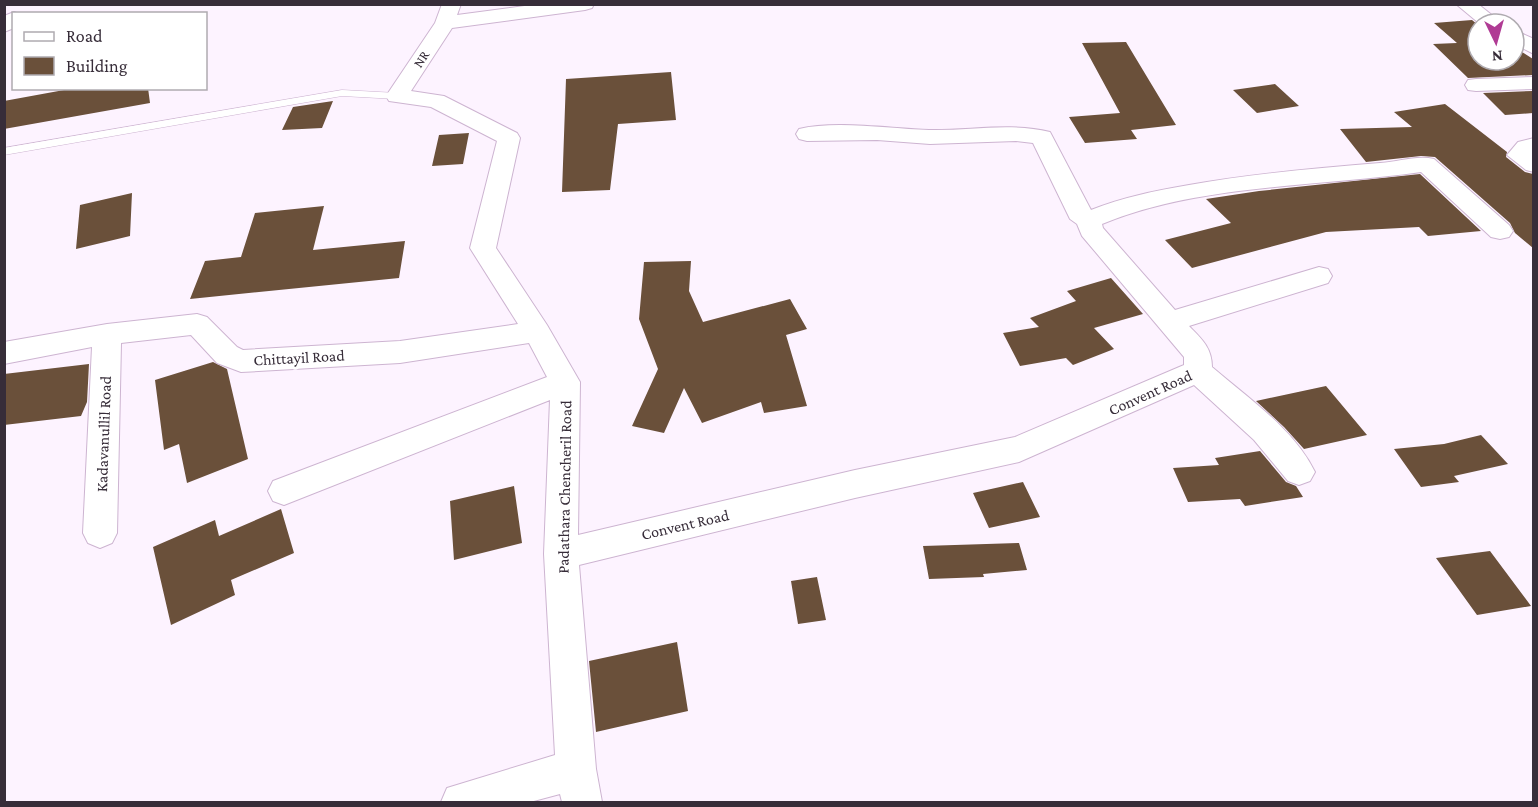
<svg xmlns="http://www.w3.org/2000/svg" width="1538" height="807" viewBox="0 0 1538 807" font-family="'Crimson Pro',serif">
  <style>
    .building { fill: #6a503a }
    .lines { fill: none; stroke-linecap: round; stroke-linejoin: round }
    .lane-casing { stroke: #cdb4d1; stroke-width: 1 }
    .street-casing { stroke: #cdb4d1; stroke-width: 2 }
    .lane { fill: #fff; fill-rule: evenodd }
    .street { fill: #fff; fill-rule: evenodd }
    .labels { text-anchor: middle; stroke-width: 6; stroke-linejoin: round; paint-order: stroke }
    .far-street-label { font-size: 14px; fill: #372d39; stroke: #fff }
    .street-label { font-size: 16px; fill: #372d39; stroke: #fff }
  </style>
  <rect width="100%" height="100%" fill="#fdf3ff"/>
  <path class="building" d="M1472,20L1478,25V60H1514V47L1533,59V75L1468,78L1433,44L1457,43L1434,23Z
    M1126,42L1176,125L1131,130L1137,139L1085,143L1069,117L1120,113L1082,43Z
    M671,72L676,120L618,124L610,190L562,192L566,79Z
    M1275,84L1299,106L1257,113L1233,90Z
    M75,88H148L150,103L4,129V101Z
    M1533,91V113L1505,115L1483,93Z
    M333,101L322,128L282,130L293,107Z
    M1445,104L1507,152L1506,157L1525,172L1533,174V248L1515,233L1510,223L1435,157L1421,156L1366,162L1340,129L1412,127L1394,112Z
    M469,133L463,164L432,166L439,135Z
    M1420,174L1481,231L1428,236L1419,227L1326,232L1192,268L1165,240L1231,223L1206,199L1259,191Z
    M132,193L130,236L76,249L80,205Z
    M324,206L313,250L405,241L399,278L190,299L205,261L241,257L255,213Z
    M691,261L689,291L703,322L790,299L807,329L786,335L807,406L764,413L761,402L702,423L684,388L664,433L632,426L658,369L639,319L644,262Z
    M1111,278L1143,314L1094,328L1114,349L1073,365L1066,358L1020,366L1003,333L1039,327L1030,318L1076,301L1067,291Z
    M213,362L227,369L248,459L187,483L179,444L164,450L155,380Z
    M89,364L87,402L81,416L4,425V374Z
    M1326,386L1367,435L1304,449L1284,427L1256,401Z
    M1481,435L1508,464L1454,476L1459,482L1421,487L1394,449L1444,444Z
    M1260,451L1286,482L1296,486L1303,497L1245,506L1240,499L1188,502L1173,468L1219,465L1215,458Z
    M1023,482L1040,517L989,528L973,493Z
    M514,486L522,543L454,560L450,501Z
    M281,509L294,553L231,580L235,595L171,625L153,547L215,520L219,536Z
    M1019,543L1027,570L983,574L984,577L929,579L923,546Z
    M1490,551L1531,606L1477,615L1436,558Z
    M817,577L826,620L798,624L791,581Z
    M677,642L688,711L596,732L589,661Z"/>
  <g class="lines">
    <g class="lane-casing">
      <path id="lane" d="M342,90L397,93L402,96L397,99L342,96L4,155V148Z"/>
    </g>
    <g class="street-casing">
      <path id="street" d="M442,4H461L457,15L539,4H594L592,8L585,10L452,28L411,91L444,96L517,133L520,138L496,248L547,325L580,382L578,535L855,470L1015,437L1184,365V357L1082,236L1077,224L1070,219L1033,143L1016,141L930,144L877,140L807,141L799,139L796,134L799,129C836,120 891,129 929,130C969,131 1010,122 1050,132L1091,210C1123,197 1155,191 1189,185C1252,174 1316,168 1380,163C1398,162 1417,155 1434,159L1509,225L1513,231L1509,237L1500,239L1491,237L1421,172C1318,187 1198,184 1102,224L1103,228L1175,310L1319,267L1328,269L1332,276L1328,283L1189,326C1202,339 1212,348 1212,367C1248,398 1294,429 1315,472L1310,481L1299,485L1288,481L1254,440L1194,385L1019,462L855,498L579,565L596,769L602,802H562L560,794L530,802H441L447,788L555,755L544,554L550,400L284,505L273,501L268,491L273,481L547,377L529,343L400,363L241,372L217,363L191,335L121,343L117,533L112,543L100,548L88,543L83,533L92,347L4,364V342L107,324L197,314L207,317L237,347L243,350L400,341L518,324L470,248L497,141L431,107L389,101L386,96L435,23Z
        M1456,4H1478L1503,24H1480Z
        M14,12L19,14H14V28L4,32V16Z
        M1514,30L1534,39V54L1514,44Z
        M1534,77V89L1476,91L1468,90L1465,85L1468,80L1476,79Z
        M1534,138V172L1526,170L1507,155L1518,142Z"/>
    </g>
    <use href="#lane" class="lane"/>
    <use href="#street" class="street"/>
  </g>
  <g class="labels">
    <g class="far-street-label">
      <text transform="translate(421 59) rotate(-57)" y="5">NR</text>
    </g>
    <g class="street-label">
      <text transform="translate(299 357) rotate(-3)" y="6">Chittayil Road</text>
      <text transform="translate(1150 392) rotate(-24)" y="6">Convent Road</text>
      <text transform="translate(103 434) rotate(-88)" y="6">Kadavanullil Road</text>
      <text transform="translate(564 487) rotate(-89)" y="6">Padathara Chencheril Road</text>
      <text transform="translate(685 524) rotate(-13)" y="6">Convent Road</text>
    </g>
  </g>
  <rect width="1538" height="807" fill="none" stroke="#372d39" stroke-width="12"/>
  <rect x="12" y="12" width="195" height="78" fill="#ffffff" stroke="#afabb0" stroke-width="1.5"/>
  <rect x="24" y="32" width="30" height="9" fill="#ffffff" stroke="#afabb0" stroke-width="1.5"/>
  <text x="66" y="42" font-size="18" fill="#372d39">Road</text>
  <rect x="24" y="57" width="30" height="18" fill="#6a503a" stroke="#afabb0" stroke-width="1.5"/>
  <text x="66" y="72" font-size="18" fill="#372d39">Building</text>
  <g transform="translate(1496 42) rotate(175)"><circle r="28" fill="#ffffff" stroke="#afabb0" stroke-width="1.5"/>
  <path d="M0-4.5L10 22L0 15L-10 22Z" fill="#b03b94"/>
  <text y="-9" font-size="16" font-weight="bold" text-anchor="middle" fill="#372d39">N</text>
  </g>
</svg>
